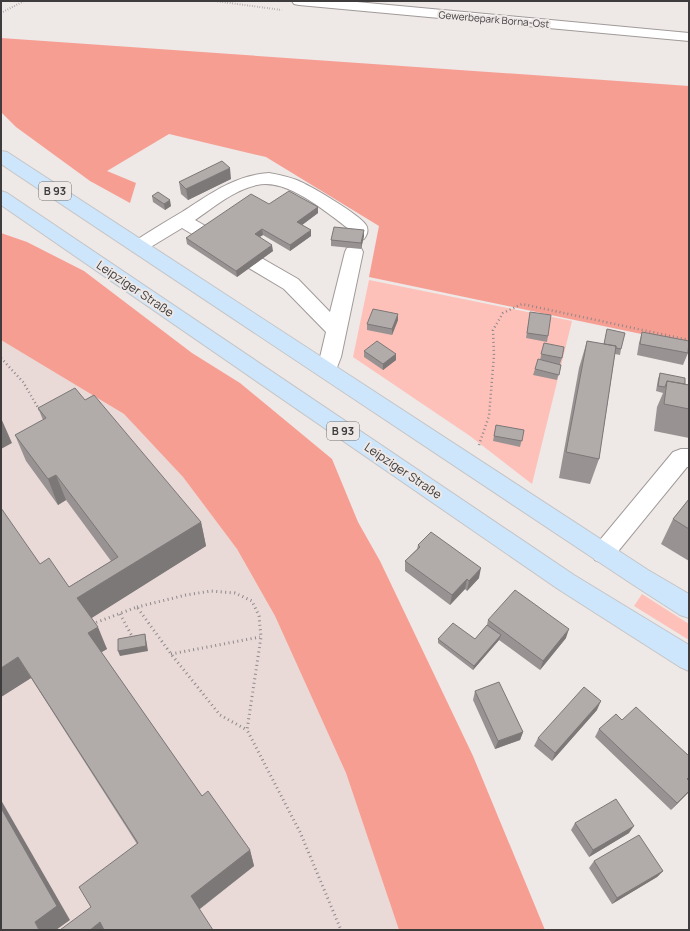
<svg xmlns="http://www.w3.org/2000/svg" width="690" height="931" viewBox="0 0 690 931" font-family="Manrope,sans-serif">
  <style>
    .built { fill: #e9dad8 }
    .green { fill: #fdc1b9 }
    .forest { fill: #f79e93 }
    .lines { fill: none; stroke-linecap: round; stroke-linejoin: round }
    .minor-casing { stroke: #a09a99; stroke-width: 2 }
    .major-casing { stroke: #c5c4c4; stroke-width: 2 }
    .path-far2 { stroke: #8d8989; stroke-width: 2; stroke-dasharray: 0.5 2; stroke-linecap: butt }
    .path-far1 { stroke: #8d8989; stroke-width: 2.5; stroke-dasharray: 1 3; stroke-linecap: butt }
    .path { stroke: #8d8989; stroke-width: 3; stroke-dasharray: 1 3.5; stroke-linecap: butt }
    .minor { fill: #fff; fill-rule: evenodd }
    .major { fill: #cde6fc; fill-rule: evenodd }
    .wall { fill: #989392 }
    .shaded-wall { fill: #7c7877 }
    .building { fill: #b1abaa; stroke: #7c7877 }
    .labels { text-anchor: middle; stroke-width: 4; stroke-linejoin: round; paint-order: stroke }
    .far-street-label { font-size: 10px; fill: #3e3c3c; stroke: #eee8e7 }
    .shield { fill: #eee8e7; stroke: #73706f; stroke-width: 1 }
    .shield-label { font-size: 11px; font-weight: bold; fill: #3e3c3c }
    .street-label { font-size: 12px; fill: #3e3c3c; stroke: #eee8e7 }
  </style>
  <rect width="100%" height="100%" fill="#eee8e7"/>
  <path class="built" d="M1,340L124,414L183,477L237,549L275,616L346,773L399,930H1Z"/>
  <path class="green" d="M369,280L572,321L532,484L470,436L353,357Z
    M642,594L689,624V640L634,606Z"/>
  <path class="forest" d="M1,38L689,86V344L369,277L379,226L266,157L169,134L107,171L136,183L130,203L90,181L16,127L1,112Z
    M1,233L27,242L84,271L192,353L240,383L332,459L358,522L380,561L473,756L545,930H399L346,773L275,616L237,549L183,477L124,414L1,340Z"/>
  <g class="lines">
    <g class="minor-casing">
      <path id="minor" d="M292,1H346L689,33V41L299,5L294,4Z
        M269,173C280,175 291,177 301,182C314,188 360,215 366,225C369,230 367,235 364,239L358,241L352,239L349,235V229C326,212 287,178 257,185C234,190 214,207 195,220L298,279L330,312L345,252L347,248L354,246L361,248L363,252L341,357L334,375L327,378L320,375L317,370L326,332L284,289L182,228L144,251L138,253L132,251L129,247L132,243C148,232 165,222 182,212C210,194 235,175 269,173Z
        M681,449H689V467H687L611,560L603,563L595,560L591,553L595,546L673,452Z"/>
    </g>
    <g class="major-casing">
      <path id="major" d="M1,151L7,152L648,570L689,594V618L680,615L632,584L1,164Z
        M1,191L7,193L574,575L689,645V671L680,667L558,589L1,205Z"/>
    </g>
    <path class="path-far2" d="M215,1L282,10
      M1,13L24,1"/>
    <path class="path-far1" d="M1,358L23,382L40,411
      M479,445L489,416L494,355L493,330L503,313L522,304L689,340"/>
    <path class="path" d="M137,607L186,595L211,591L235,593L252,601L259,616L261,637L247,730L300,832L341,930
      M120,614L133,638
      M92,624L137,607L171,654L220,715L247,730
      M171,654L260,637"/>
    <use href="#minor" class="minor"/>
    <use href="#major" class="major"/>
  </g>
  <path class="wall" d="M231,179L188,200L181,194L179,182Z
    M152,196L171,206L165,210L153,202Z
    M269,204L318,207V213L302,225L311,236L290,251L263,235L259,237L273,251L237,277L187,244L186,238Z
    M364,236L361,249L331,246V240Z
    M530,312L548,336L547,342L526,338Z
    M398,320L392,335L367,330V324Z
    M607,329L621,349L620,355L615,354L599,459L590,484L559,478L579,368L587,341L604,344Z
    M642,332L688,353L683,365L637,355L639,343Z
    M544,343L562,358L560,364L561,365L557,380L533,375L535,369L540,360Z
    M364,351L396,354V360L383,370L364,357Z
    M660,373L685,384L689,385V438L654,431L657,407L663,393L656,391L658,379Z
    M85,400L201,522L206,546L91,618L107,649L101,652L202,796L250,850L254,866L200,909L91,907L137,844L31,678L1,697L40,564L69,587L111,561L66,500L58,505L26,461L15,435L43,420L38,408Z
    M496,425L524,430L520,447L493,441Z
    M689,499V561L661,544L673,519Z
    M418,545L479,578L467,591L465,589L450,605L405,571V561L417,549Z
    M488,620L566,638L540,670L499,640L473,670L438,643V639H475L487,625Z
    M475,691L523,732L520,740L495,749L473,700Z
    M597,710L552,761L534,746L538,738Z
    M599,729L688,780L689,792L671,810L595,737Z
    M575,823L629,833L589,857L571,830Z
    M594,861L663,871L657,877L612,904L589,868Z"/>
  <path class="shaded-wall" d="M230,168L231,179L188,200L186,189Z
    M170,200L171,206L165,210L164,204Z
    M318,207V213L298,228L297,222Z
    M262,229L263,235L255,240V234Z
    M311,230V236L290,251V245Z
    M364,230V236L361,249V243Z
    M272,245L273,251L237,277L236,271Z
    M398,314V320L392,335V329Z
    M396,354V360L383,370V364Z
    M1,418L12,443L1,449Z
    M56,475L66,500L58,505L48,479Z
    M201,522L206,546L87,621L77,598Z
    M481,568L479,578L467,591L469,581Z
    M467,579L465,589L450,605L452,595Z
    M98,627L107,649L97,655L88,633Z
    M569,629L566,638L540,670L543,661Z
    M145,634L146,639L148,651L120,656L118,651Z
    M501,635L499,640L473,670L474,666Z
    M18,657L31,678L1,697V668Z
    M601,701L597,710L552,761L555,753Z
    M523,732L520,740L495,749L498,741Z
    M689,791V792L671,810L677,803Z
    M1,800L70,920L56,930H39L35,922L1,808Z
    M634,826L629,833L589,857L593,850Z
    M250,850L254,866L198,910L191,896Z
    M663,871L657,877L612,904L617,898Z
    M100,922L106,930H90Z"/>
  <path class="building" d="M222,161L230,168L186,189L179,182Z
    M289,191L318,207L297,222L311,230L290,245L262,229L255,234L272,245L236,271L186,238L251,194L269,204Z
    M158,192L170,200L164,204L152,196Z
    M334,227L364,230L361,243L331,240Z
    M373,309L398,314L392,329L367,324Z
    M530,312L551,315L548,336L527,333Z
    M607,329L625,333L621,349L616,348V346L604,344Z
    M642,332L689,341L688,353L640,344Z
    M377,341L396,354L383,364L364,351Z
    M587,341L616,346L599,459L566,452Z
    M544,343L564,347L562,358L541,354Z
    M538,359L561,365L559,375L535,369Z
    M660,373L685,378V384L667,381L665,387L658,386Z
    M667,381L689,385V409L664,404Z
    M75,388L85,400L94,395L201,522L77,598L98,627L88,633L202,796L208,791L250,850L191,896L213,930H104L100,922L90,930H60L91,907L79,887L138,843L18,657L1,668V508L40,564L49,558L69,587L118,557L56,475L48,479L15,435L46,418L38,408Z
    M496,425L524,430L522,441L494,436Z
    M689,499V529L673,519Z
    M431,532L481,568L469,581L467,579L452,595L405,561L420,547L418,545Z
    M515,590L569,629L543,661L488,620Z
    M453,623L475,639L487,625L501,635L474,666L438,639Z
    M145,634L146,646L118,651V639Z
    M499,682L523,732L498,741L475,691Z
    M584,687L601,701L555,753L538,738Z
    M636,707L689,756V777L687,779L689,781V791L677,803L599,729L616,714L622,720Z
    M616,799L634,826L593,850L575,823Z
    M1,808L57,906L35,922L39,930H1Z
    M639,835L663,871L617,898L594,861Z"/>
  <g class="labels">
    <g class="far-street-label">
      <text transform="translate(494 19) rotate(5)" y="4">Gewerbepark Borna-Ost</text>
    </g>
    <g class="shield">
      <rect x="39" y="182" width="32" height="18" rx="3"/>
      <rect x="327" y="422" width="32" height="18" rx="3"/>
    </g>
    <g class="shield-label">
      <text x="55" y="195">B 93</text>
      <text x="343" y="435">B 93</text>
    </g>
    <g class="street-label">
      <text transform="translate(135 289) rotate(34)" y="4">Leipziger Straße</text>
      <text transform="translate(403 471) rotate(34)" y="4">Leipziger Straße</text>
    </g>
  </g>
  <rect width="690" height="931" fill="none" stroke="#3e3c3c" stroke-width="4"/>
</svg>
